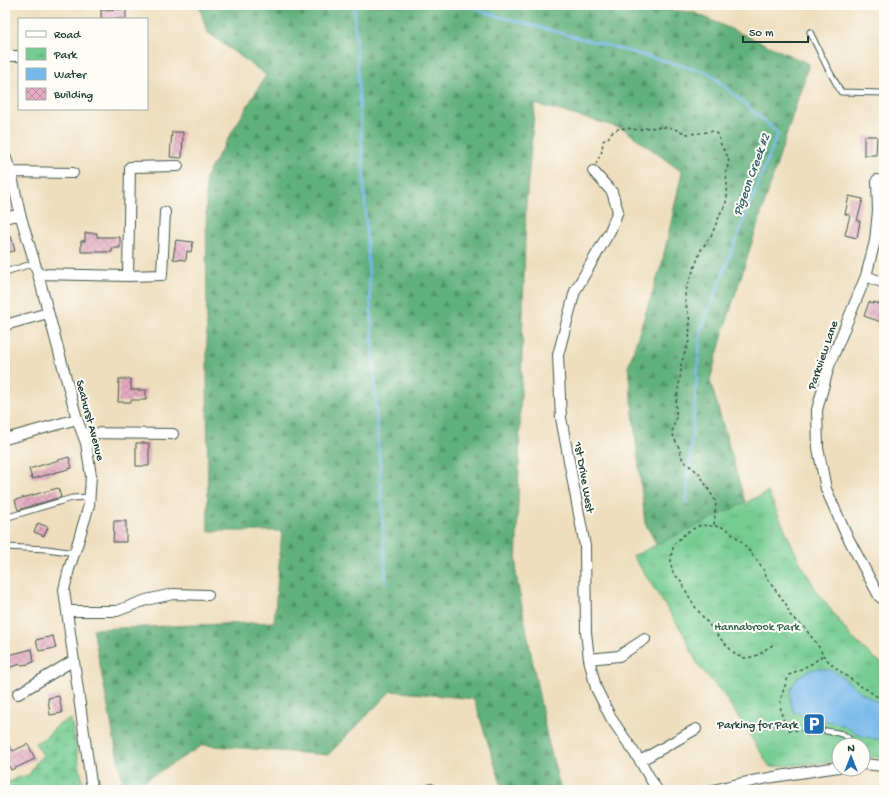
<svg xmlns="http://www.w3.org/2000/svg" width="889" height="795" viewBox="0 0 889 795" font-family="'Gochi Hand',sans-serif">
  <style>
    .forest { fill: url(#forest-firs); stroke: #407658 }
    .wetland { fill: url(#wetland-marsh); stroke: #4a8462 }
    .park { fill: url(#park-tufts); stroke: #4a8462 }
    .water { fill: #75b8ea; stroke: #4a7a8f }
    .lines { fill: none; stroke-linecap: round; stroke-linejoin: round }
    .stream { stroke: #75b8ea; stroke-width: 2.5 }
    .building { fill: url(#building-cross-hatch) }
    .lane-casing { stroke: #3e5549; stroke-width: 7 }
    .street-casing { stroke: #3e5549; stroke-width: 12 }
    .path { stroke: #3e5549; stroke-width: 1.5; stroke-dasharray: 3 3; stroke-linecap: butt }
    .lane { stroke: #fff; stroke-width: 5 }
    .street { stroke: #fff; stroke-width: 10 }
    .labels { text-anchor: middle; stroke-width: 4; stroke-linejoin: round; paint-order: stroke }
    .street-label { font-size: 12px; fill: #1f3d34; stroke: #fdfcf7 }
    .park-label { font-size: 12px; fill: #34614b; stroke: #fdfcf7 }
    .poi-label { font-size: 12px; fill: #1f3d34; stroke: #fdfcf7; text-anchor: end }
    .water-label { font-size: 13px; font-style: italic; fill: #39626b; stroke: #fdfcf7 }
  </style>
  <defs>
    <pattern id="forest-firs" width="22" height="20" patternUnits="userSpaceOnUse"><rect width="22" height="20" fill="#60b07b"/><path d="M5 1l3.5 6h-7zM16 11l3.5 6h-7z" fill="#4f9066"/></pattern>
    <pattern id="wetland-marsh" width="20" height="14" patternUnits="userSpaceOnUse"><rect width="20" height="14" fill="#75cc91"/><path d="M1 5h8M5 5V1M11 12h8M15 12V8" fill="none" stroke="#5fa777"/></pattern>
    <pattern id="park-tufts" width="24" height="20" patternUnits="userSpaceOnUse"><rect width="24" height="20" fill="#75cc91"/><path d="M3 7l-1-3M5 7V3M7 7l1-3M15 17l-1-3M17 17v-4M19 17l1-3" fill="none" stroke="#5fa777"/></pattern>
    <pattern id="building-cross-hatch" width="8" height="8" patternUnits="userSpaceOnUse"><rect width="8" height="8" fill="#e4abc1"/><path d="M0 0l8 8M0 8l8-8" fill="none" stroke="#b88c9e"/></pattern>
  </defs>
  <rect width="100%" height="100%" fill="#fdfcf7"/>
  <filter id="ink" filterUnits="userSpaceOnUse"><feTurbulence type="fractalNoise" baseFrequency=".025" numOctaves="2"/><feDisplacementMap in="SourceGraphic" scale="8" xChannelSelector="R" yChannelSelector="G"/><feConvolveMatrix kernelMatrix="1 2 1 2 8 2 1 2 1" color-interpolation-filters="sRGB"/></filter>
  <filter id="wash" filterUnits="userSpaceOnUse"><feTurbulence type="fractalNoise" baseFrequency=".012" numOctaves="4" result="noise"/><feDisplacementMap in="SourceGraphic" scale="16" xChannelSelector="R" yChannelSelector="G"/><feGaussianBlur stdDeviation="0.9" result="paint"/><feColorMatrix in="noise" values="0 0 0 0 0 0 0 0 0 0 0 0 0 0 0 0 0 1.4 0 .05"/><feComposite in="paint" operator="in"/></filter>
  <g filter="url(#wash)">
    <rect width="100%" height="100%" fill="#eedebd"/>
    <path class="forest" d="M199,5H613L693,12L809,64L724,330L710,380L745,502L836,645L716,654L645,523L628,367L662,263L682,172L624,129L535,104L526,203L516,575L547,737L561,790H503L474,699L391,691L328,755L203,745L129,790H124L93,629L274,622L282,531H208L206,176L266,75L207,32Z"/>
    <path class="wetland" d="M71,719L84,790H5V784L16,778L29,775L37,761L43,755L35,743L45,738L58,725Z"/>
    <path class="park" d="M768,492L799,560L817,591L851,637L873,657L884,665V756L863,758V745H839V761L770,767L724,695L698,665L683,633L633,556Z"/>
    <path class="water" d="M819,668L834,671L860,691L884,707V739H875L862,736L843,725L805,716L794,712L790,701L791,689L798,677L810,670Z"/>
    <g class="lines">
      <path class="stream" d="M354,5L386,583
        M472,5L483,12L709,73L778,133L701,330L686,503"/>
    </g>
    <g id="blocks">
      <path class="building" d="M126,9V19H101V10Z
        M172,132H183L182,158L170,157Z
        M864,136H877L876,155H864Z
        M849,196L863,199L857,221H860L857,238L845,235L850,215L845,214Z
        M85,233H97V237H120V248H112V252H81V241H85Z
        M11,236L15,251L5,253V238Z
        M176,240L193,242L191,252L187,251L186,260L173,259Z
        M869,302L873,304L874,302L884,306V323L864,316Z
        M119,379H131V390H146V400H131V402H118Z
        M136,443H149V466H136Z
        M69,457L72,468L32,479L29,469Z
        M58,488L61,497L18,510L15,500Z
        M114,521H126V542H113Z
        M38,523L48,527L44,536L34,532Z
        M53,636L56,648L39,651L36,640Z
        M32,649L34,662L30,663V664L21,665V664L5,669V656Z
        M59,696L62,713L50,715L48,698Z
        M5,740L13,751L28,744L35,759L11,770L5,756Z"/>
    </g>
  </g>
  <g filter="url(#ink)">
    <use href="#blocks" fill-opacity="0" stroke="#3e5549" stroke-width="1"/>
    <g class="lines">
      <g class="lane-casing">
        <path id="lane" d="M810,32L827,67L841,92L884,93
          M5,272L35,263
          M5,518L72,498L90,497
          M5,547L47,549L75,553
          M826,731C839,733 846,732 853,745"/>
      </g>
      <g class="street-casing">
        <path id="street" d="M5,56H19
          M5,156L11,172L20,214L38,274L77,419L86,443L91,476L89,505L78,542L69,569L64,590L92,790
          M593,171L612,192L618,211L610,231L575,291L558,355L561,418L585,546L586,632L589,659L596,688L611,718L640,761L657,790
          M11,172L73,173
          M877,180L878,211L875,241L866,276L829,366L817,410L818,448L826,489L845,532L879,596L884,600
          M5,218L20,214
          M38,274L128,276L162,275L165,212
          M128,276L130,167L178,166
          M866,276L884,283
          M5,325L48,313
          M82,433L173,434
          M5,439L77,419
          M67,611H117L146,600L173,594L208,595
          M589,659L619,656L645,639
          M18,694L74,660
          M640,761L696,729
          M863,764L884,766
          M431,789V790
          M714,790C755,779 797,773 839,767"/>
      </g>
      <path class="path" d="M596,164L602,151L603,141L609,137L611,133L614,131L618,129L626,128L639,130L645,128L669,127L688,134L700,133L714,131C722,139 718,139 722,147C724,151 727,154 728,158C730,164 726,168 726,173C727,187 730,201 721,212L712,234L701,250L687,287L685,294L686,305L690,321L689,341L681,364V372L676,403V418L672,432L675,440L678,445L683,461L699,473L716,502L714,526L701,525L687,532L674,544L671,557V565L673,573L681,581L688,595L696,608L717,635L732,651L738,656L745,658L753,657L760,654L766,649L773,645L774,643
        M715,526L722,527L728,530L741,541L763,568L767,579L786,604L790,615L795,620L804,627L819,647L823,655L813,663L789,675C781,696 775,709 789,730L804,731
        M823,655L829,662L837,669L860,686L868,690L884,702"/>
      <use href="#lane" class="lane"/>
      <use href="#street" class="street"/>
    </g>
  </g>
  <defs>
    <g id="parking-square" transform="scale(1.15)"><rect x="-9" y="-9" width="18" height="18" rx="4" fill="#1f6fb2" stroke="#fdfcf7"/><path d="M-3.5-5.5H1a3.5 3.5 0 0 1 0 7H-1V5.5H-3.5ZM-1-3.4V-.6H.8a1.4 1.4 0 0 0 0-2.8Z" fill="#fff"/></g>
  </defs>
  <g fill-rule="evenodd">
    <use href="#parking-square" x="814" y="724"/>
  </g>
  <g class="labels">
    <g class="street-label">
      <text transform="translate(822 355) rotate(-71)" y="4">Parkview Lane</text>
      <text transform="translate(91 420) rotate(75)" y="4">Seahurst Avenue</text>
      <text transform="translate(585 477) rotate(80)" y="4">1st Drive West</text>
    </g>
    <g class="park-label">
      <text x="757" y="630">Hannabrook Park</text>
    </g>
    <g class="poi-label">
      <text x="798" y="728">Parking for Park</text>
    </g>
    <g class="water-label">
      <text transform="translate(750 174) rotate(-70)" y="5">Pigeon Creek #2</text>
    </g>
  </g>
  <rect width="889" height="795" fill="none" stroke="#fdfcf7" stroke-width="20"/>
  <rect x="18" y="18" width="130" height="92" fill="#fdfcf7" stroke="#a4b0a9"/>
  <rect x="26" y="31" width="20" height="6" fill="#ffffff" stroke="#a4b0a9"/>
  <text x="54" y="38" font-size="12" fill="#1f3d34">Road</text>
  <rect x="26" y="48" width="20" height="12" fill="url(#park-tufts)" stroke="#a4b0a9"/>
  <text x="54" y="58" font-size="12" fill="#1f3d34">Park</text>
  <rect x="26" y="68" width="20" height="12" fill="#75b8ea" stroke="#a4b0a9"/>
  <text x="54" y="78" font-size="12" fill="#1f3d34">Water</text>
  <rect x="26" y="88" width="20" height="12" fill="url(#building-cross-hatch)" stroke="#a4b0a9"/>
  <text x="54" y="98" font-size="12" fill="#1f3d34">Building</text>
  <g transform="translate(851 757)"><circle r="19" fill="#fdfcf7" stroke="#a4b0a9"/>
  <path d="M0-3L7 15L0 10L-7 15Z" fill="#1f6fb2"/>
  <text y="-6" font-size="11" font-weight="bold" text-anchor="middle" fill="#1f3d34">N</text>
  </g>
  <path d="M743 36v6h65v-6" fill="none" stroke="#1f3d34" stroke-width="2"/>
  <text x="749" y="36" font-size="12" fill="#1f3d34" stroke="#fdfcf7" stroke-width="3" paint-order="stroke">50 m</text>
</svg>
